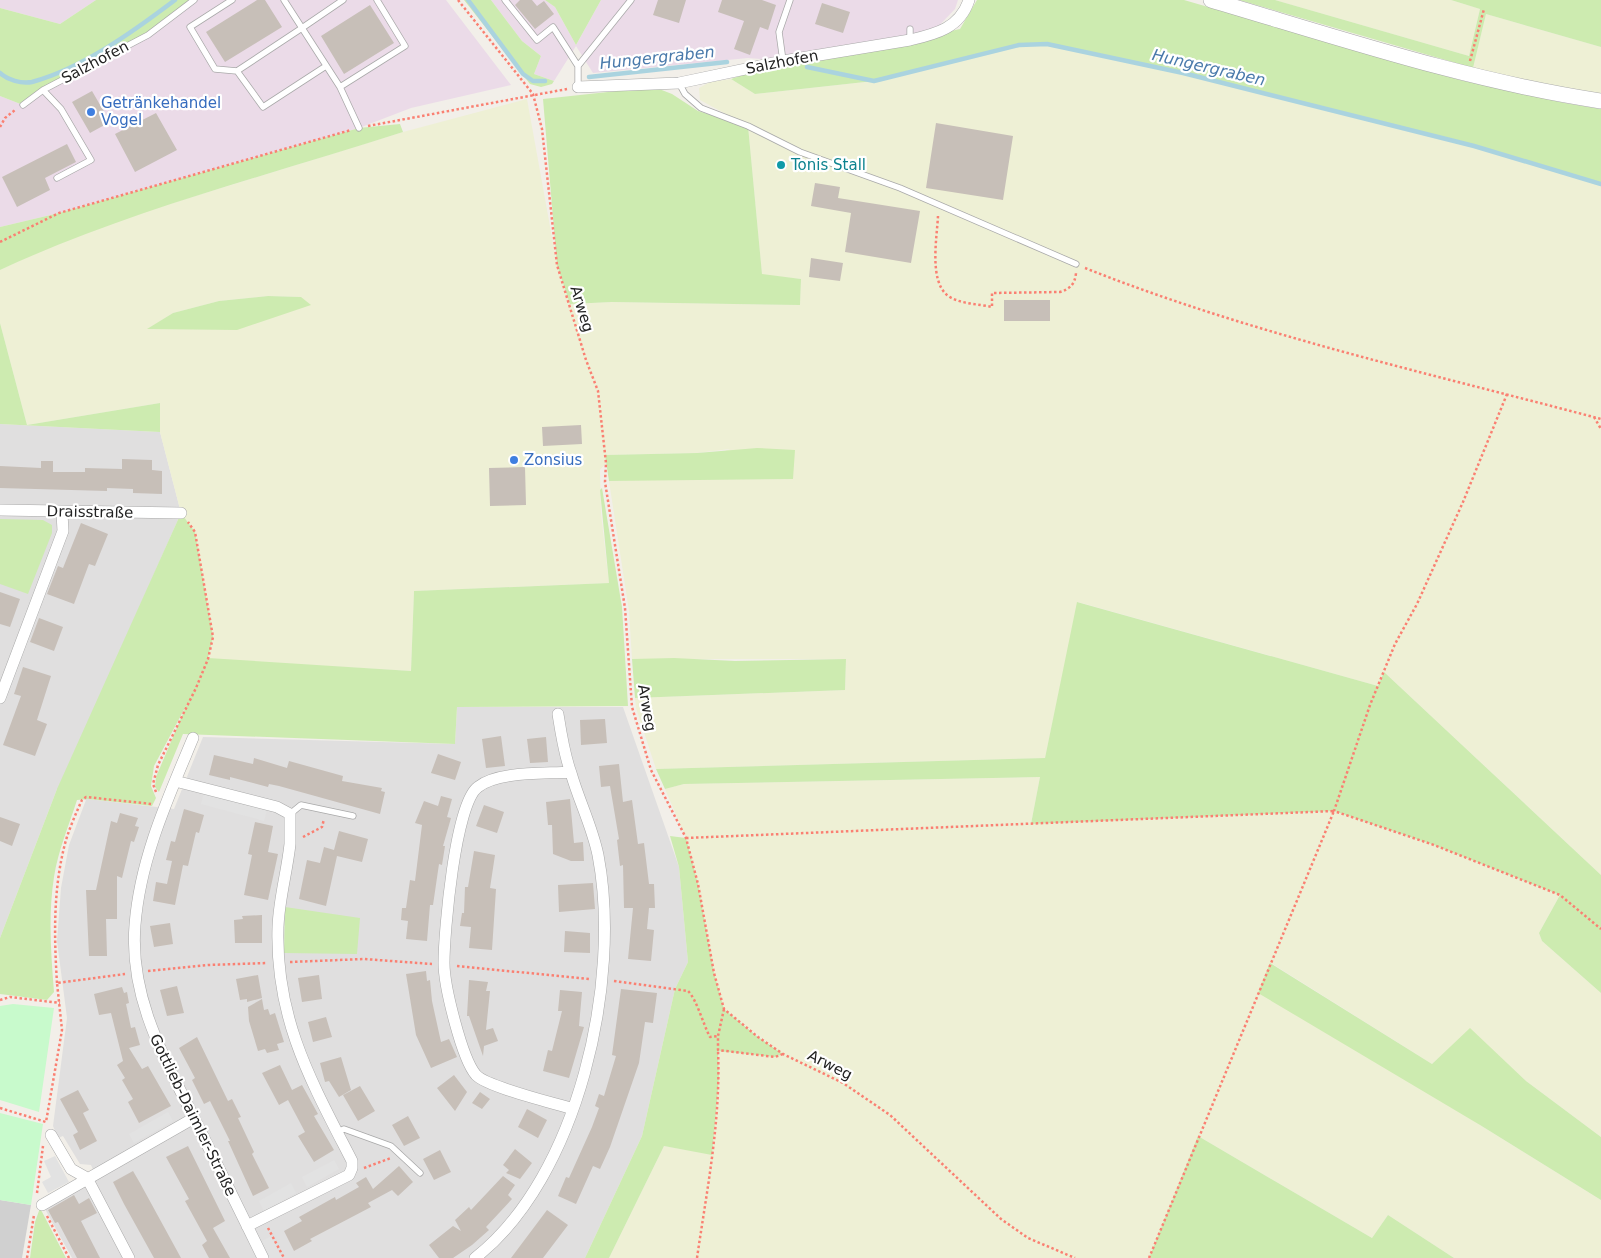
<svg xmlns="http://www.w3.org/2000/svg" width="1601" height="1258" viewBox="0 0 1601 1258" font-family="'DejaVu Sans',sans-serif">
  <style>
    .residential { fill: #e0dfdf }
    .industrial { fill: #ebdbe8 }
    .religious { fill: #d0d0d0 }
    .farmland { fill: #eef0d5; fill-rule: evenodd }
    .grass { fill: #cdebb0 }
    .park { fill: #c8facc }
    .parking { fill: #e2e2e2 }
    .lines { fill: none; stroke-linecap: round; stroke-linejoin: round }
    .stream { stroke: #aad3df; stroke-width: 4.5 }
    .building { fill: #c7bfb8 }
    .service-casing { stroke: #a9a9a9; stroke-width: 7 }
    .minor-casing { stroke: #a9a9a9; stroke-width: 12 }
    .tertiary-casing { stroke: #a9a9a9; stroke-width: 16 }
    .path { stroke: #fa8072; stroke-width: 2.5; stroke-dasharray: 2.5 2.5; stroke-linecap: butt }
    .service { stroke: #fff; stroke-width: 5.5 }
    .minor { stroke: #fff; stroke-width: 11 }
    .tertiary { stroke: #fff; stroke-width: 15 }
    .shop-dot { fill: #3f7fe0; stroke: #fff; stroke-width: 2 }
    .culture-dot { fill: #0f9aa8; stroke: #fff; stroke-width: 2 }
    .labels { text-anchor: middle; stroke-width: 4.5; stroke-linejoin: round; paint-order: stroke }
    .street-label { font-size: 15px; fill: #222; stroke: #fff }
    .shop-label { font-size: 15px; fill: #366cbe; stroke: #fff; text-anchor: start }
    .culture-label { font-size: 15px; fill: #0d838f; stroke: #fff; text-anchor: start }
    .water-label { font-size: 16px; font-style: italic; fill: #4a7aab; stroke: #fff }
  </style>
  <rect width="100%" height="100%" fill="#f2efe9"/>
  <path class="residential" d="M0,424L160,432L181,513L95,707L88,799L174,809L203,737L455,744L457,707H623L679,867L688,962L675,989L642,1136L585,1258H72L45,1209L97,1179L91,1165L80,1164L63,1136L58,1138L53,1126L67,1018L57,941L61,888L69,845L86,800L57,789L0,938Z"/>
  <path class="industrial" d="M0,0H96L60,24L0,8Z
    M194,0H446L511,85L411,108L359,128L59,213L0,227V96L23,105Z
    M491,0H545L555,7L576,45L601,0H958L955,9L929,36L783,61L748,58L593,73L576,46L554,81L534,74L541,56L522,41Z"/>
  <path class="religious" d="M0,1200L31,1205L22,1258H0Z"/>
  <path class="farmland" d="M1275,0H1451L1480,9L1469,56Z
    M1486,14L1601,47V94L1577,91L1473,68Z
    M1047,44L1183,73L1474,146L1601,184V875L1384,672L1378,686L1078,602L1045,758L656,769L636,708L635,698L845,690L846,659H632L629,611L609,481L653,479L730,449L697,453L605,455L606,463L600,470L601,514L609,583L414,591L411,671L208,659L213,637L195,532L181,513L160,432V403L27,425L0,323V270L48,247L137,214L403,132L527,99L557,265L570,304L612,302L800,305L801,279L762,275L748,126L700,100L699,88L710,82L731,79L755,94L874,81L1019,45ZM268,296L301,297L148,329L173,313L219,301Z
    M1040,777L1031,824L1334,811L1434,845L1560,895L1539,933L1542,941L1601,993V1137L1526,1081L1470,1029L1432,1064L1271,963L1480,1125L1601,1200V1258H1454L1388,1215L1372,1238L1198,1136L1149,1258H609L664,1146L712,1154L719,1078L718,1050L775,1057L782,1054L724,1009L714,973L698,884L686,838L665,789L684,784Z"/>
  <path class="grass" d="M96,0H194L148,35L43,90L23,105L0,96V8L60,24Z
    M464,0H491L522,41L541,56L534,74L554,81L552,84L541,87L530,84Z
    M545,0H601L576,45L555,7Z
    M977,0H1184L1460,80L1565,103L1601,109V184L1474,146L1183,73L1047,44L1019,45L874,81L755,94L731,79L783,61L910,40L960,29Z
    M1239,0H1275L1469,56L1480,9L1451,0H1601V47L1486,14L1473,68Z
    M654,87L672,94L698,111L748,126L762,274L801,279L800,305L612,302L570,304L557,265L543,99Z
    M400,124L403,132C267,176 129,210 0,270V227L59,213L359,128Z
    M268,296L301,297L311,305L237,330L147,329L173,313L219,301Z
    M0,323L27,425L160,403V432L0,424Z
    M757,448L795,450L793,479L609,481L605,455L697,453Z
    M602,488L622,607L628,706L457,707L455,744L183,734L159,792L155,787L156,777L187,704L154,766L151,786L156,798L152,806L88,799L77,800C69,825 58,851 54,877C48,916 51,954 54,992L47,1000L0,994V938L57,789L181,513L195,532L213,637L208,658L411,671L414,591L609,583L600,490Z
    M0,519L43,520L52,525V533L28,594L0,584Z
    M1077,602L1378,686L1384,672L1601,875V993L1542,941L1539,933L1560,895L1434,845L1334,811L1031,824L1040,777L684,784L665,789L656,769L1045,758Z
    M674,658L735,661L846,659L845,690L635,698L632,659Z
    M670,836L686,838L698,884L714,973L724,1009L758,1037L783,1054L775,1057L718,1051L719,1078L712,1155L664,1146L609,1258H585L642,1136L675,989L688,962L679,867Z
    M285,907L360,918L357,954L284,953Z
    M1270,963L1432,1064L1470,1028L1526,1081L1601,1137V1200L1480,1125L1258,993Z
    M1198,1136L1372,1238L1388,1215L1454,1258H1149Z
    M40,1208L66,1258H30L35,1222Z"/>
  <path class="park" d="M13,1004L54,1008L39,1112L0,1100V1006Z
    M0,1113L43,1124L31,1205L0,1200Z"/>
  <path class="parking" d="M204,793L267,810L264,821L201,804Z
    M168,1112L173,1121L134,1143L129,1134Z
    M55,1156L69,1182L48,1193L42,1182L51,1177L44,1161Z
    M334,1160L339,1169L307,1187L302,1177Z
    M291,1183L296,1193L264,1211L259,1201Z
    M271,1236L282,1258H268L260,1242Z"/>
  <g class="lines">
    <path class="stream" d="M468,0L523,74L533,81H545
      M807,67L874,81L1019,45L1047,44L1183,73L1474,146L1601,184
      M0,73C8,80 21,84 32,82C83,68 134,31 175,0
      M589,77L727,62"/>
  </g>
  <path class="building" d="M257,0H265L282,27L225,62L206,32Z
    M520,0H532L537,6L544,1L554,14L535,29L515,5Z
    M658,0H686L679,23L653,15Z
    M722,0H762L776,5L768,30L760,27L750,55L734,49L744,21L718,12Z
    M822,3L850,12L843,33L815,24Z
    M370,5L394,43L344,74L321,36Z
    M92,91L110,122L90,133L72,102Z
    M156,113L177,150L135,172L115,134Z
    M936,123L1013,136L1003,200L926,188Z
    M67,144L76,162L45,178L50,190L17,207L2,177Z
    M815,183L840,187L838,198L920,211L911,263L845,252L851,213L811,206Z
    M811,258L843,263L840,281L809,277Z
    M1004,300H1050V321H1004Z
    M581,425L582,444L543,446L542,427Z
    M122,459L152,460V470L162,471V494L133,493V489L107,488V491L0,488V466L41,468V461H53V472H85V468L122,469Z
    M525,467L526,505L490,506L489,468Z
    M81,523L108,534L95,566L89,564L74,604L47,594L58,566L63,568Z
    M0,592L20,599L10,627L0,624Z
    M39,618L63,627L54,651L30,642Z
    M23,667L51,676L37,720L47,724L35,756L3,745L21,696L14,694Z
    M605,719L607,743L581,745L580,720Z
    M501,736L505,766L486,768L482,739Z
    M546,737L548,762L530,763L527,739Z
    M438,754L461,762L455,780L431,773Z
    M214,755L253,764L254,758L287,768L289,761L343,776L342,781L382,788L381,791L385,792L380,814L279,786L269,784L268,787L230,777V780L209,775Z
    M619,764L623,802L632,800L638,844L644,843L649,884H654L655,908H649L647,929L654,930L651,961L628,959L633,908H624L623,865L620,866L617,840L619,839L610,786L601,787L599,766Z
    M441,796L452,799L447,817L451,818L443,846H445L442,865L439,864L433,905H430L427,941L406,939L408,921L401,920L402,908H406L410,880L415,881L422,825L415,823L424,801L438,806Z
    M570,799L574,843L583,842L584,861H571L553,854L552,825H548L546,802Z
    M484,805L504,812L497,833L476,826Z
    M184,809L204,815L199,833L196,832L188,866L183,865L175,905L153,901L156,882L167,884L172,861L166,860L171,841L175,842Z
    M120,813L138,818L135,826L139,827L134,842L131,841L122,878L117,876V919H106L107,956H89L86,890H96L111,821L117,823Z
    M0,817L20,824L12,846L0,841Z
    M255,822L273,826L268,852L278,854L268,900L244,895L252,855L248,854Z
    M339,831L368,839L362,862L337,856L326,906L299,899L307,860L320,863L324,847L334,850Z
    M474,851L495,855L490,888L496,889L492,950L469,948L471,927L460,926L462,913H464L465,887H468Z
    M593,883L595,909L559,912L558,885Z
    M262,915V943H235L234,920L243,919L242,916Z
    M170,923L173,944L154,947L150,926Z
    M565,931L590,933V953L564,952Z
    M426,971L427,981L430,980L432,1001L441,1042L449,1039L457,1057L431,1068L416,1035L406,974Z
    M258,975L262,998L247,1002V999L240,1000L236,979Z
    M319,975L322,999L302,1002L298,978Z
    M469,980L488,982L486,991H490L486,1030L493,1028L498,1041L484,1046L483,1056L469,1016H467Z
    M177,986L184,1013L167,1016L160,990Z
    M122,987L124,993L127,992L129,1003L126,1004L131,1028L135,1027L140,1045L129,1048L142,1069L148,1066L171,1106L139,1123L128,1102L133,1099L122,1080L125,1078L117,1065L123,1061L111,1013L99,1015L94,994Z
    M621,989L657,993L653,1023L645,1022L639,1063L610,1147L600,1169L593,1166L576,1204L558,1196L566,1177L569,1178L592,1127L599,1108L595,1106L599,1094L604,1096L616,1056L612,1055Z
    M560,990L582,992L579,1026L584,1027L569,1078L543,1071L548,1050L552,1051L562,1011H558Z
    M262,999L264,1010L268,1009L270,1015L275,1013L284,1042L277,1044L279,1050L267,1053L265,1049L258,1051L249,1021L248,1007Z
    M326,1017L332,1037L313,1042L308,1022Z
    M197,1037L228,1101L232,1099L241,1117L238,1118L254,1152L252,1154L269,1188L253,1196L228,1141H230L210,1101L204,1104L192,1080L195,1078L179,1048Z
    M341,1057L351,1090L339,1097L329,1081L325,1082L320,1063Z
    M280,1065L292,1090L302,1085L318,1114L314,1116L334,1150L314,1162L298,1136L305,1132L288,1100L279,1105L262,1073Z
    M454,1075L467,1092L455,1111L437,1088Z
    M360,1086L375,1111L358,1121L343,1095Z
    M78,1090L89,1110L83,1113L97,1141L80,1150L73,1135L78,1132L60,1099Z
    M480,1092L490,1099L482,1109L472,1103Z
    M527,1109L547,1120L538,1138L518,1127Z
    M408,1116L420,1138L404,1146L392,1125Z
    M188,1146L225,1221L213,1228L230,1258H209L202,1245L207,1241L185,1201L189,1199L166,1157Z
    M515,1149L532,1163L520,1179L506,1173L509,1170L503,1165Z
    M440,1150L451,1172L434,1180L423,1159Z
    M399,1166L413,1182L398,1196L392,1190L368,1203L371,1207L310,1239L312,1241L294,1251L284,1231L302,1221L299,1217L335,1197L336,1200L359,1187L356,1183L366,1177L373,1189Z
    M133,1171L140,1183L181,1258H154L124,1204L113,1182Z
    M503,1176L515,1185L508,1195L512,1199L486,1227L489,1230L472,1245L453,1258H439L429,1245L453,1226L461,1231L455,1220L469,1207L471,1210Z
    M74,1195L79,1204L89,1198L97,1213L81,1221L100,1258H77L58,1222L55,1223L48,1210Z
    M547,1210L568,1225L543,1258H511Z"/>
  <g class="lines">
    <g class="service-casing">
      <path id="service" d="M232,0L190,27L215,69L237,71
        M284,0L302,28L343,0
        M505,0L537,40L553,27L578,66
        M910,40V29
        M783,61L779,32L790,0
        M326,66L263,107L237,71L302,28L340,87L405,46L377,0
        M679,83L685,94L701,108L748,126L800,152L900,188L1076,264
        M340,87L359,128
        M578,87V66L631,0
        M43,90L61,109L91,160L57,178
        M23,105L43,90L148,35L194,0
        M290,814L301,805L353,816
        M337,1132L344,1129L391,1146L420,1173"/>
    </g>
    <g class="minor-casing">
      <path id="minor" d="M578,87L679,83L783,61L910,40C936,34 960,28 969,0
        M0,510L181,513
        M0,698L63,531L62,513
        M193,738C168,798 140,859 135,925C129,998 165,1059 196,1122C218,1167 241,1213 263,1258
        M570,772C545,774 498,771 478,787C455,803 444,933 444,963C444,986 462,1059 476,1075C487,1087 554,1103 573,1109
        M175,781L277,807L290,814C290,824 290,834 290,844C287,872 279,899 278,927C275,1019 312,1083 352,1161V1168L349,1175L247,1226
        M51,1135L71,1169L87,1178L129,1258
        M42,1205L194,1118
        M475,1258C579,1177 622,980 598,855C592,826 579,801 571,773C564,754 561,733 558,714"/>
    </g>
    <g class="tertiary-casing">
      <path id="tertiary" d="M1211,0C1340,38 1468,81 1601,101"/>
    </g>
    <path class="path" d="M458,0L533,94L542,129L557,265L586,360L598,391L606,463L605,482L625,608L632,707L651,770L686,838L698,884L714,973L724,1009L758,1037L783,1054L843,1083L890,1115L1001,1219L1028,1238L1075,1258
      M1470,61L1484,9
      M368,126L567,89
      M0,127L5,118L15,110
      M938,216C937,237 929,280 947,295C958,304 979,304 992,307V293L1060,292C1070,289 1075,284 1076,273
      M0,242L59,213L351,130
      M1085,268C1251,334 1428,373 1601,419
      M1507,394L1463,502L1417,604L1395,644L1370,705L1334,811L1434,845L1560,895L1601,929
      M1594,417L1601,429
      M156,792L153,784L158,765L196,688L208,659L213,637L195,532L188,522
      M303,837L322,827L324,819
      M686,838L1334,811L1149,1258
      M290,962L364,959L432,964
      M457,966L589,979
      M148,971L208,965L267,963
      M614,981L688,991C697,1000 703,1024 710,1037L718,1036
      M57,983C54,935 53,887 66,840C70,827 76,813 82,800L86,797L152,804
      M0,1000L10,997L60,1003
      M724,1009L718,1036V1050L775,1057L783,1054
      M0,1108L46,1122L62,1030L57,983L125,974
      M364,1168L391,1158
      M37,1193L43,1146
      M47,1216L69,1258
      M268,1228L284,1258
      M27,1258L34,1215
      M697,1258C707,1189 721,1120 718,1050"/>
    <use href="#service" class="service"/>
    <use href="#minor" class="minor"/>
    <use href="#tertiary" class="tertiary"/>
  </g>
  <g class="shop-dot">
    <circle cx="91" cy="112" r="5"/>
    <circle cx="514" cy="460" r="5"/>
  </g>
  <circle class="culture-dot" cx="781" cy="165" r="5"/>
  <g class="labels">
    <g class="street-label">
      <text transform="translate(95 62) rotate(-28)" y="5">Salzhofen</text>
      <text transform="translate(782 62) rotate(-11)" y="5">Salzhofen</text>
      <text transform="translate(582 309) rotate(73)" y="5">Arweg</text>
      <text transform="translate(90 512) rotate(1)" y="5">Draisstraße</text>
      <text transform="translate(647 708) rotate(80)" y="5">Arweg</text>
      <text transform="translate(830 1065) rotate(27)" y="5">Arweg</text>
      <text transform="translate(193 1115) rotate(64)" y="5">Gottlieb-Daimler-Straße</text>
    </g>
    <g class="shop-label">
      <text x="101" y="108">Getränkehandel<tspan x="101" dy="17">Vogel</tspan></text>
      <text x="524" y="465">Zonsius</text>
    </g>
    <g class="culture-label">
      <text x="791" y="170">Tonis Stall</text>
    </g>
    <g class="water-label">
      <text transform="translate(657 57) rotate(-6)" y="6">Hungergraben</text>
      <text transform="translate(1209 67) rotate(13)" y="6">Hungergraben</text>
    </g>
  </g>
</svg>
